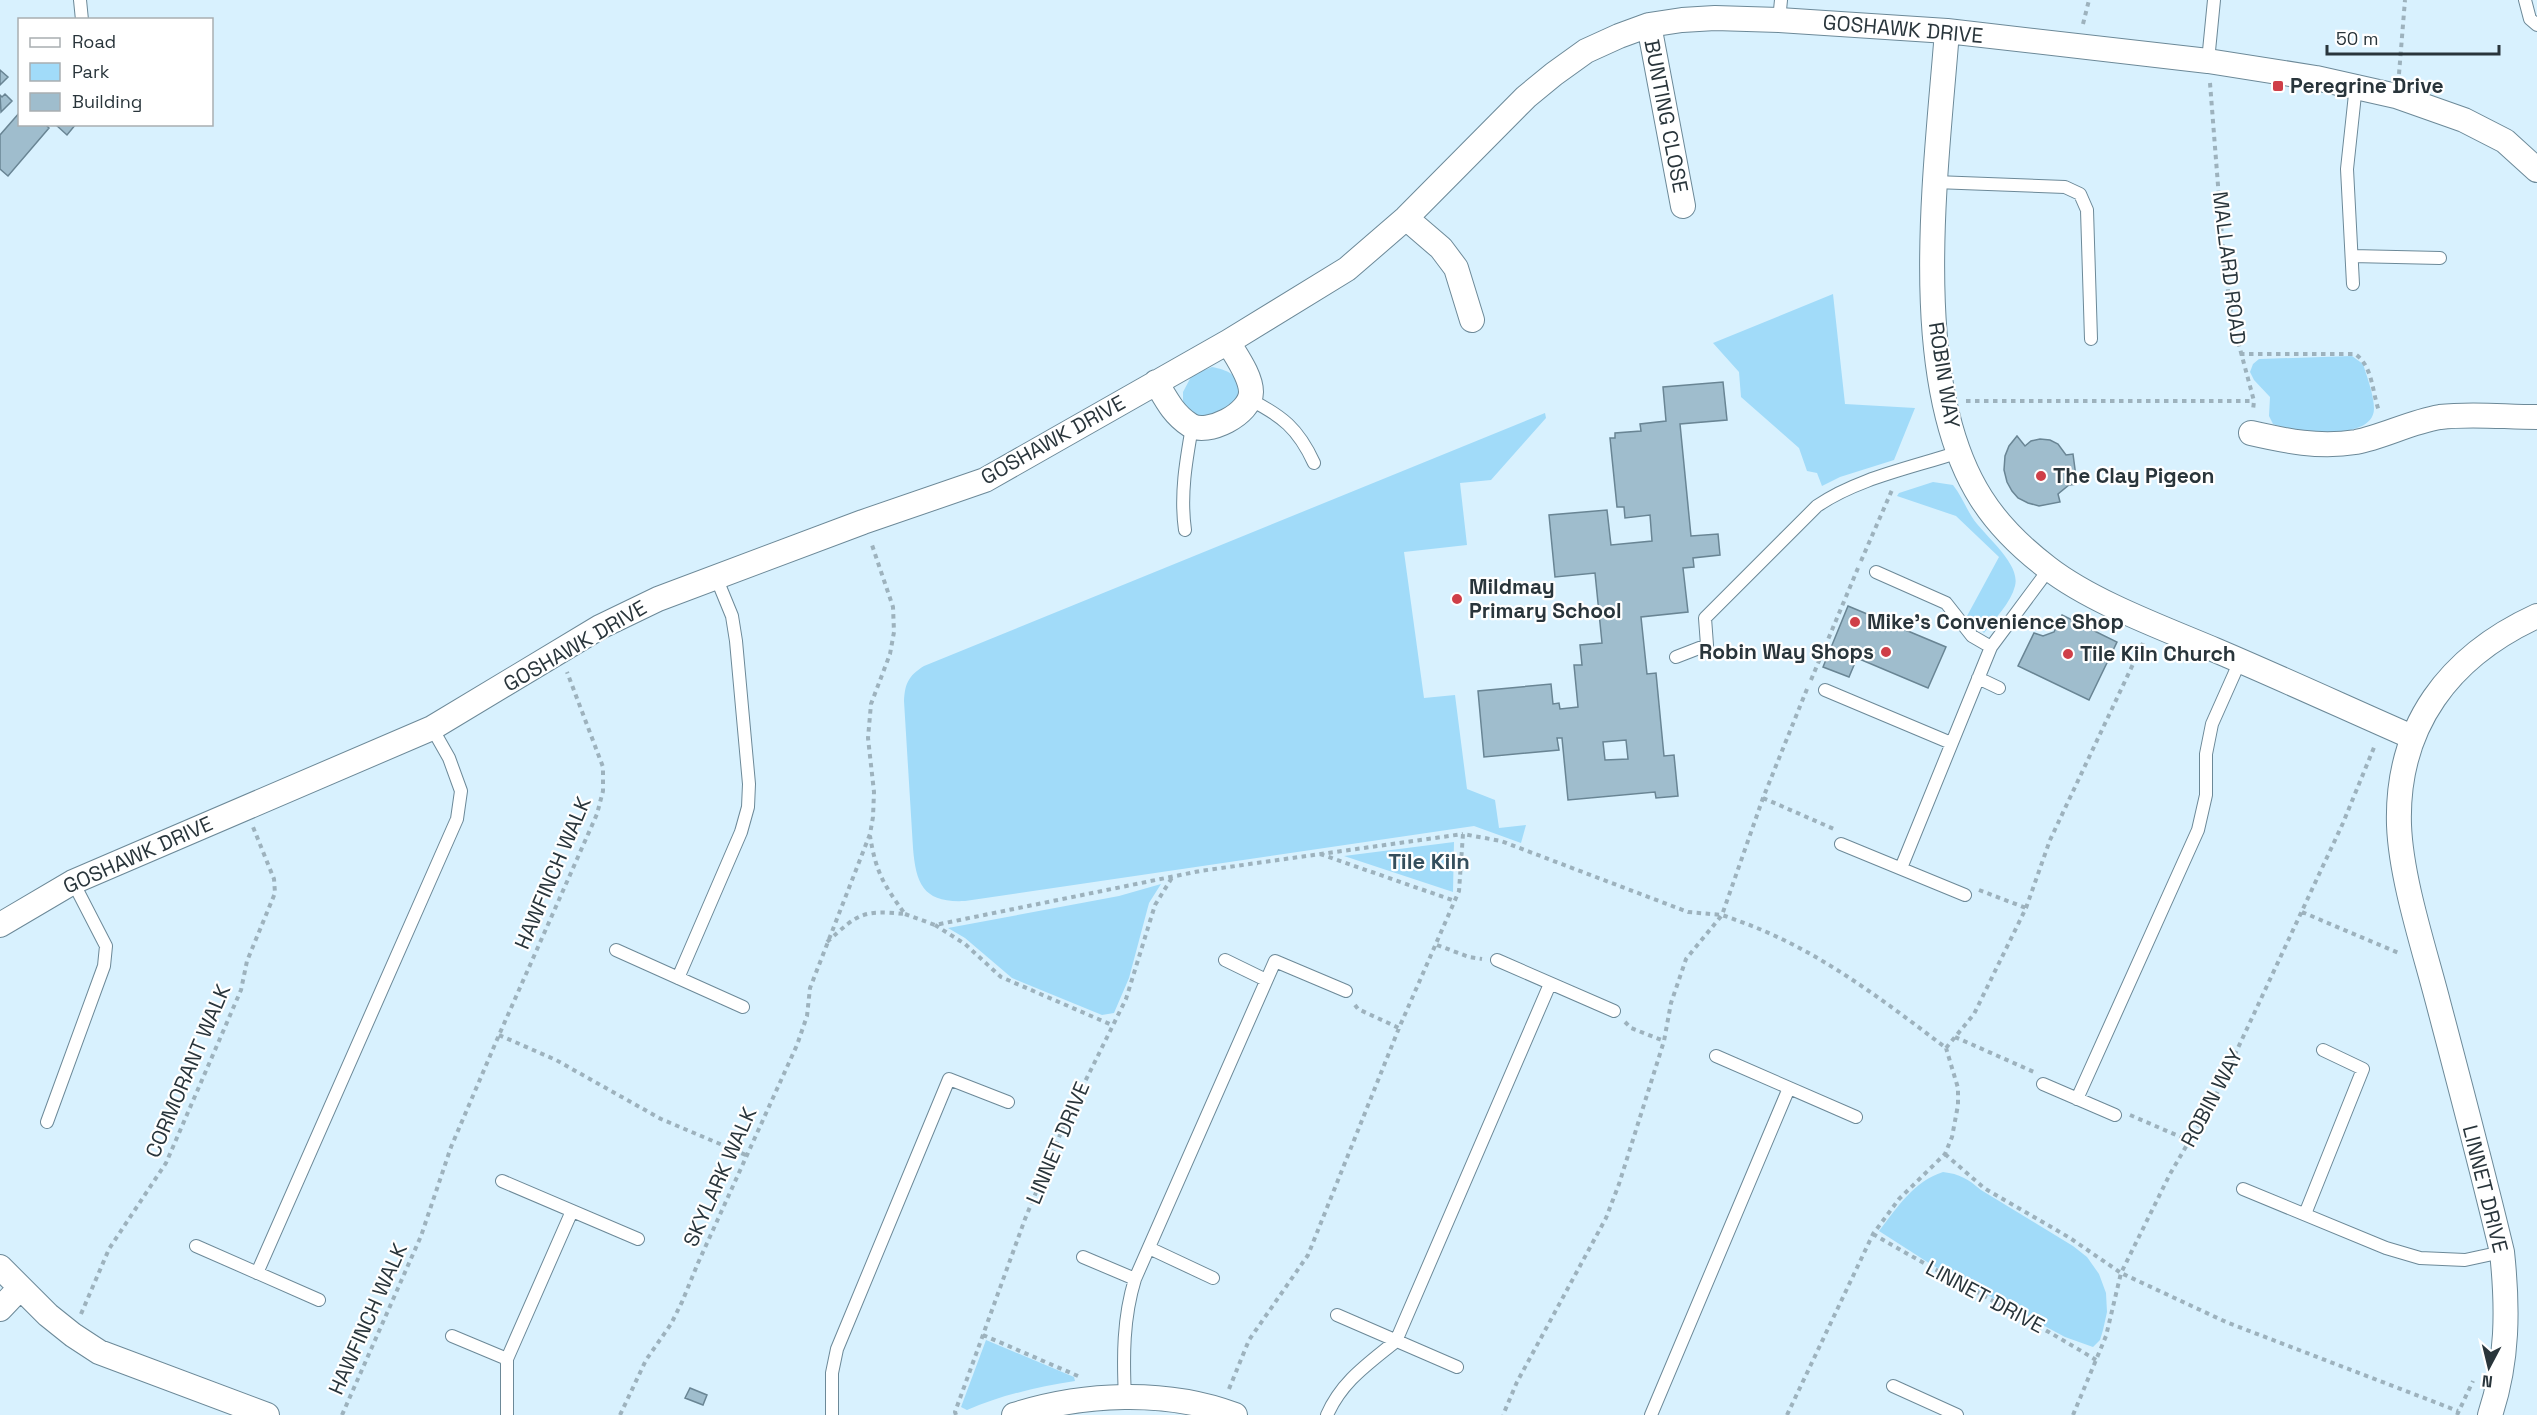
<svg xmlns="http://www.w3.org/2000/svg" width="2537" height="1415" viewBox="0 0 2537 1415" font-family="'Space Grotesk',sans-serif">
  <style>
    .green { fill: #a1dbf9 }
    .building { fill: #9fbdcd; stroke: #698594; stroke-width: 1.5; fill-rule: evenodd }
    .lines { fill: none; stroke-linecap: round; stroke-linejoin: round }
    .service-casing { stroke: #6c8998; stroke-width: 14 }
    .minor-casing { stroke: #6c8998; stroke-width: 26 }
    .path { stroke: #9db2bd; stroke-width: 4; stroke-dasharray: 4.5 4.5; stroke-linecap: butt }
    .service { stroke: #fff; stroke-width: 12 }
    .minor { stroke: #fff; stroke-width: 24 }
    .poi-dot { fill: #cf3f48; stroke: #fff; stroke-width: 2 }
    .labels { text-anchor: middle; stroke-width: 4.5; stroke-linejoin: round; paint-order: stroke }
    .street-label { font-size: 21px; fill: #29353b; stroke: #fff }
    .poi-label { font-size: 21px; font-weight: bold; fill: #29353b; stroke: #fff; text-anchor: start }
    .neighbourhood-label { font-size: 22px; font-weight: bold; fill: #344e5c; stroke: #fff }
  </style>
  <rect width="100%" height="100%" fill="#d8f1fe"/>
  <path class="green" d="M1833,294L1845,404L1915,408L1894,460L1840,477L1822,486L1817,473L1807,471L1799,448L1741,397L1739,372L1713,343Z
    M2352,356L2363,364C2367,377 2374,395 2374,409C2373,443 2292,431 2273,424L2269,416L2270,397L2254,380L2250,372L2253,364L2259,359Z
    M1212,367C1227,370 1237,374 1241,389L1233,408L1213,416H1196L1183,402V392L1192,375Z
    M1545,413L1546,418L1491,480L1460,483L1467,545L1404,552L1424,698L1455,695L1467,789L1495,800L1499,828L1526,825L1521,843L1474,826L965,901C924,903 916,885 913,848L904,701C905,684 908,676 924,666Z
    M1933,482L1953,485C1961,495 1965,506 1972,517C1984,536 2021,563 2015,586C2011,603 1994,619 1984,633L1967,616L1999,557L1956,516L1897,496L1899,493Z
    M1454,842L1453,892L1344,856Z
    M1161,884L1149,903L1129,978L1114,1013L1102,1015L1012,978L965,938L948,928L1119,896Z
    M1943,1172C1960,1174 1968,1179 1981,1190L2073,1246L2087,1257L2099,1274L2106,1293L2107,1312L2103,1330L2100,1340L2093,1347L2065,1337L1932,1265L1879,1231C1897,1208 1914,1181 1943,1172Z
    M986,1340L1074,1377L1075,1381C1037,1387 1002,1395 967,1410L961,1407Z"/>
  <path class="building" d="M0,70L8,77L0,85Z
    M5,94L12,101L1,112L0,95L2,97Z
    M20,112V124H45L49,128L8,176L0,169V135Z
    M55,124H76L67,135Z
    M1723,382L1727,420L1680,424L1691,536L1718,534L1720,555L1693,558L1694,567L1683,568L1688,612L1641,617L1647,674L1656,673L1664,756L1674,755L1678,796L1656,798L1655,792L1568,800L1562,738H1557L1559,750L1484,757L1478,691L1551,684L1553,704L1559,703L1560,709L1578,707L1574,665H1582L1580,645L1602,643L1595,573L1555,577L1549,515L1607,510L1611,545L1652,541L1650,515L1625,518L1624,507H1617L1610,438H1615V433L1641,431L1640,424L1666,421L1663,387ZM1626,740L1628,759L1605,760L1603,742Z
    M2017,436L2025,446L2031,441L2040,439L2050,440L2058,444L2066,455L2073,454L2077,484L2069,485L2058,494L2060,502L2039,506L2028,503L2018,498L2012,491L2007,482L2004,470L2005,456L2009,446Z
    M1848,606L1946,647L1928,688L1857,658L1849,677L1823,667Z
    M2062,615L2117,642L2089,700L2018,666L2034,633L2043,636L2054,632Z
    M690,1388L707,1395L703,1405L685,1398Z"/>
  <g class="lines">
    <g class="service-casing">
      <path id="service" d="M80,0L82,20
        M2525,0L2530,19L2537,25
        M1779,20L1781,0
        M2208,61L2214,0
        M1935,182L2065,187L2080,194L2087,210L2091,339
        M2352,256L2440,258
        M2353,284L2347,169L2356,85
        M1249,399C1282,416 1298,428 1314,463
        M1185,530C1180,495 1186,461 1192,427
        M1876,572L1946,603L1972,636L1991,647
        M1676,657L1707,645L1705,618L1817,506C1858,478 1911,468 1959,452
        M1978,678L1999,688
        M1825,690L1951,743
        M1841,844L1965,895
        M1901,868L1991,647L2049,569
        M616,950L743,1007
        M1225,960L1266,980
        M1497,960L1614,1011
        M678,978L741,832L748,807L749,784L736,641L732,616L716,577
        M1716,1056L1856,1117
        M2043,1084L2115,1115
        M2077,1099L2198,830L2206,795V754L2212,724L2240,661
        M47,1122L104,966L106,946L73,882
        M502,1181L638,1239
        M2243,1189L2386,1248L2420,1258L2465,1260L2502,1252
        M2305,1214L2363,1069L2323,1050
        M196,1246L319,1300
        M1149,1248L1213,1278
        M1083,1257L1135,1279
        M257,1273L457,819L461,791L449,758L432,728
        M1337,1315L1457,1367
        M452,1336L507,1359
        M1893,1386L1957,1415
        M1125,1398C1123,1357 1123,1318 1135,1279L1275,961L1346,991
        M507,1415V1359L572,1211
        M832,1415V1373L837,1349L949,1079L1008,1102
        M1327,1415C1342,1381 1368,1364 1396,1341L1550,984
        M1651,1415L1789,1088"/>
    </g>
    <g class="minor-casing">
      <path id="minor" d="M1649,25L1683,206
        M1947,31C1937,165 1906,380 1981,498C1998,525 2023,549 2048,568C2092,602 2163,628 2215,650C2281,678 2346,708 2412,737
        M1406,218L1441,248L1456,268L1472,320
        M1156,382C1166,399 1173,414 1190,425C1207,436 1251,414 1251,392C1251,376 1236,356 1228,342
        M2251,433C2286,441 2319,448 2356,442C2383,437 2410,422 2440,417C2471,413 2505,417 2537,417
        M0,925L73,882L432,728L600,627L658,599L863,522L985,480L1228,342L1347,269L1406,218L1526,97L1554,74L1586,51L1619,36L1649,25L1682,20L1715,18L1779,20L1947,31L2208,61L2316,78L2396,96L2464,120L2505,141L2537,170
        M0,1267L48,1315L73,1335L99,1352L267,1415
        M0,1309L19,1289
        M1014,1415C1083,1393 1166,1389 1235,1415
        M2490,1415C2508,1361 2508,1308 2502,1252C2482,1169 2460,1085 2438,1002C2424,948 2401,879 2399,825C2396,725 2450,656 2537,616"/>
    </g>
    <path class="path" d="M2083,24L2089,0
      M2399,74L2405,0
      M2210,83L2224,262L2232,319L2254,401L2253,410
      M2240,354H2355C2373,366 2372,392 2379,411
      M1966,401H2254
      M1861,561L1892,490
      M1811,680L1858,568
      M1807,689L1763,798L1722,915C1739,921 1756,927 1773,935C1835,963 1892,1007 1946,1048
      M1763,798L1834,829
      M1320,854L1455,901
      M1979,890L2026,908
      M2302,912L2401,954
      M905,914L935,925L1200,871L1463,834
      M935,925L965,944L1001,977L1112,1025
      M827,942C859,913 862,910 905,914C883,884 876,872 870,836
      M1437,945L1469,957L1482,959
      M1355,1005L1358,1009L1399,1028
      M1625,1022L1631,1028L1664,1041
      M499,1035L556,1060L661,1119L746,1155
      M1955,1037L2034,1072
      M1946,1048L1974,1014L2026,908L2050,840L2143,643
      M2130,1115L2190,1141
      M1945,1154L1984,1188L2070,1238L2121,1273L2170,1174L2216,1095L2343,823L2375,745
      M1873,1234C1946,1277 2023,1315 2096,1360
      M81,1314L109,1249L166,1163L241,990L247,961L275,893L274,879L253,827
      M983,1335L1078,1376
      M1229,1389L1249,1340L1308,1255L1399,1028L1459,891L1463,834L1501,841L1688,912L1722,915L1686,959L1671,1003L1664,1041L1619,1184L1606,1218L1517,1382L1503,1415
      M342,1415L421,1236L451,1147L499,1035L597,814L603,791V767L567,672
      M620,1415L646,1360L671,1324L682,1302L698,1263L797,1045L807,1016L810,988L870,834L873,817L874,792L868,738L871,704L890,654L894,632L893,607L871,542
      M956,1415L955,1412L1025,1219L1067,1118L1126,999L1155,905L1173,876
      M1787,1415L1873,1234L1899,1199L1945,1154L1952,1137L1958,1105V1088L1946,1048
      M2073,1415L2106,1336L2121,1273L2226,1322L2458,1411
      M2457,1415L2473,1381"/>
    <use href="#service" class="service"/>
    <use href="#minor" class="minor"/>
  </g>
  <g class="poi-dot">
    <rect x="2272" y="80" width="12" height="12" rx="3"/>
    <circle cx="2041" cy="476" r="6"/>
    <circle cx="1457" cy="599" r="6"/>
    <circle cx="1855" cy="622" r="6"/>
    <circle cx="1886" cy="652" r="6"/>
    <circle cx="2068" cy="654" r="6"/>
  </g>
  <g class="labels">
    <g class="street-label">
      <text transform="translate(1903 29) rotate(5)" y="7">GOSHAWK DRIVE</text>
      <text transform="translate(1666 116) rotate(79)" y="7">BUNTING CLOSE</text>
      <text transform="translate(2229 268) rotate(83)" y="7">MALLARD ROAD</text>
      <text transform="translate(1944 375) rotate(81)" y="7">ROBIN WAY</text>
      <text transform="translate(1053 440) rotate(-29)" y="7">GOSHAWK DRIVE</text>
      <text transform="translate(575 646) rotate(-30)" y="7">GOSHAWK DRIVE</text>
      <text transform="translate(138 855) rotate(-24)" y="7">GOSHAWK DRIVE</text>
      <text transform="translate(553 873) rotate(-67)" y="7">HAWFINCH WALK</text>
      <text transform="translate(188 1071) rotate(-67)" y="7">CORMORANT WALK</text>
      <text transform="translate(2212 1098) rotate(-62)" y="7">ROBIN WAY</text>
      <text transform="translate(1058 1143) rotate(-67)" y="7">LINNET DRIVE</text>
      <text transform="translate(720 1177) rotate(-66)" y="7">SKYLARK WALK</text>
      <text transform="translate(2485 1189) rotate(76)" y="7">LINNET DRIVE</text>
      <text transform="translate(1985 1297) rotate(28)" y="7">LINNET DRIVE</text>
      <text transform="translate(368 1319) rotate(-66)" y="7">HAWFINCH WALK</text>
    </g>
    <g class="poi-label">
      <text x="2290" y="93">Peregrine Drive</text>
      <text x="2053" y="483">The Clay Pigeon</text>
      <text x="1469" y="594">Mildmay<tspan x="1469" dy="24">Primary School</tspan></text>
      <text x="1867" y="629">Mike's Convenience Shop</text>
      <text x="1874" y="659" text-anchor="end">Robin Way Shops</text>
      <text x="2080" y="661">Tile Kiln Church</text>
    </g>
    <g class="neighbourhood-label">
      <text x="1429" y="869">Tile Kiln</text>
    </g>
  </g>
  <rect x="18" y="18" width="195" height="108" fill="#ffffff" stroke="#a9aeb1" stroke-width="1.5"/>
  <rect x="30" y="38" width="30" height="9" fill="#ffffff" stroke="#a9aeb1" stroke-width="1.5"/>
  <text x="72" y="48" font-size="18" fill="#29353b">Road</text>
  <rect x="30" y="63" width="30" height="18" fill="#a1dbf9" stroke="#a9aeb1" stroke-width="1.5"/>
  <text x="72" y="78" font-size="18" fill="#29353b">Park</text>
  <rect x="30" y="93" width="30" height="18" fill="#9fbdcd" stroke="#a9aeb1" stroke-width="1.5"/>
  <text x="72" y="108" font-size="18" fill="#29353b">Building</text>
  <g transform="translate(2489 1367) rotate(187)" stroke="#ffffff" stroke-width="4.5" paint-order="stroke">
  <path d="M0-4.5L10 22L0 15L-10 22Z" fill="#29353b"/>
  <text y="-9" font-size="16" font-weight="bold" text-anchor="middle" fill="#29353b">N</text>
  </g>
  <path d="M2327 45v9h172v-9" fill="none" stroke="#29353b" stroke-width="3"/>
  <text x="2336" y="45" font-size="18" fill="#29353b" stroke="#ffffff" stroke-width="4.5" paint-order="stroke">50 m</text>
</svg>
